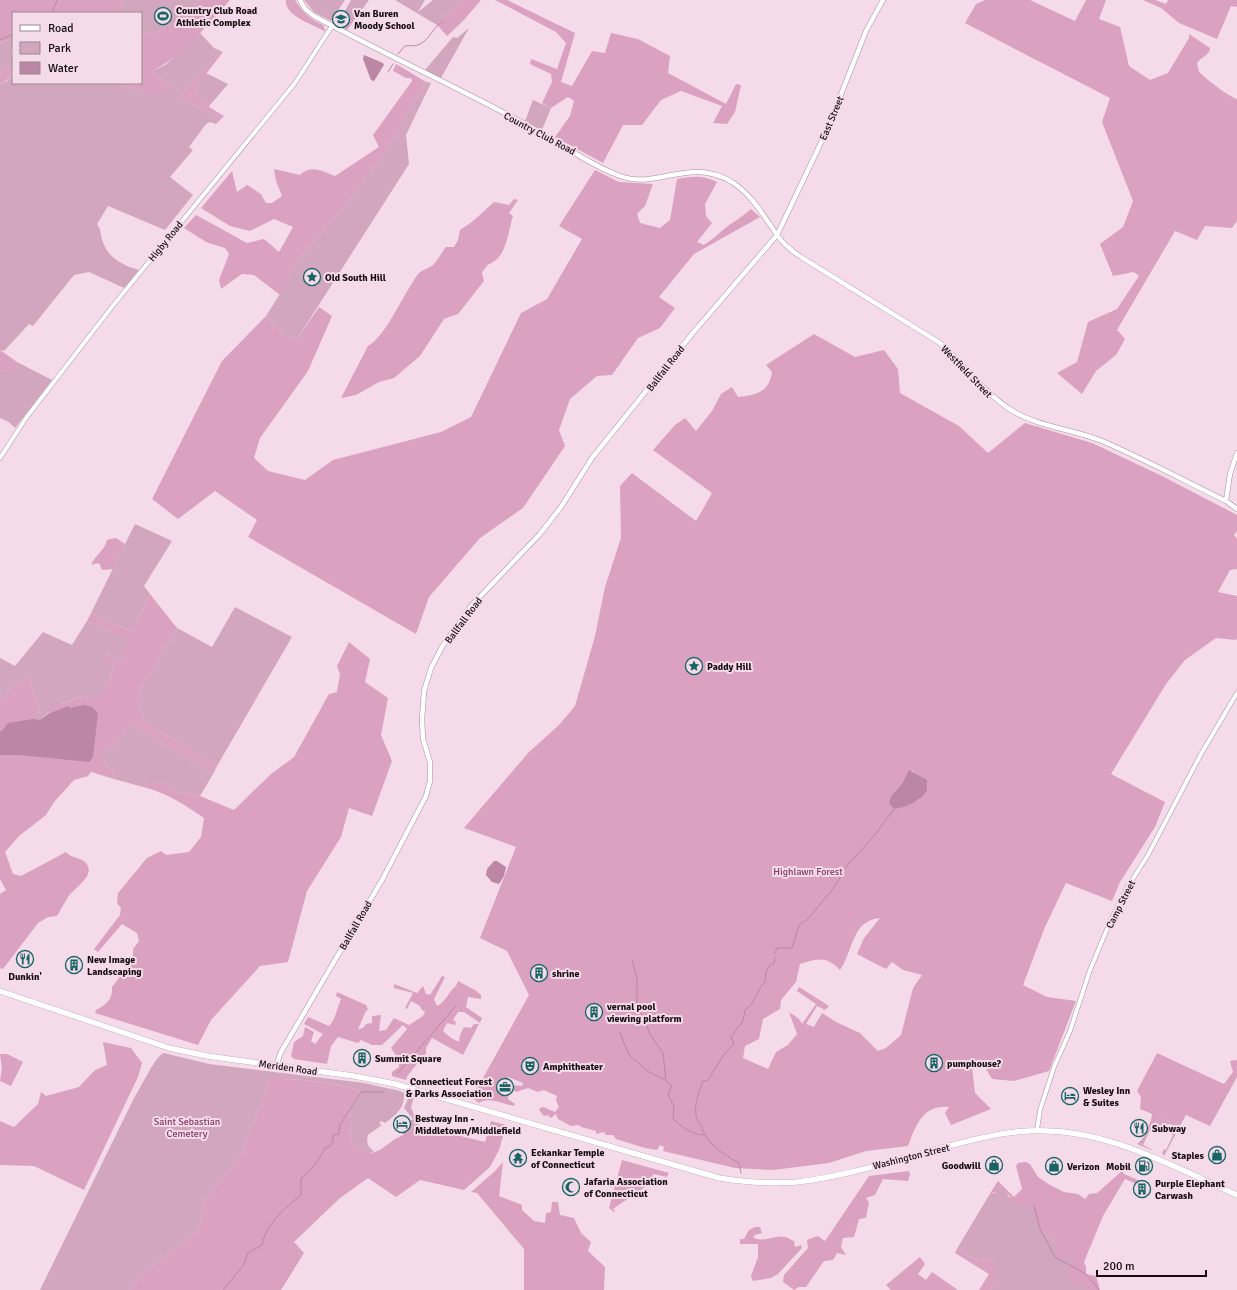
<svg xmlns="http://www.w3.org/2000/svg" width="1237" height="1290" viewBox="0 0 1237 1290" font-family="Signika,sans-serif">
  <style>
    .green { fill: #d2a6be }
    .forest { fill: #daa1c1; fill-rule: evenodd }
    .water { fill: #bc86a5 }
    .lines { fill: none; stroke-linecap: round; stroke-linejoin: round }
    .stream { stroke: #bc86a5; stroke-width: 1 }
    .tertiary-casing { stroke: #a8909d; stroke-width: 5 }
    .secondary-casing { stroke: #a8909d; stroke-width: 5.5 }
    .trunk-casing { stroke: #a8909d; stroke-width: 6 }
    .tertiary { stroke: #fff; stroke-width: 4 }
    .secondary { stroke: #fff; stroke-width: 4.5 }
    .trunk { stroke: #fff; stroke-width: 5.5 }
    .labels { text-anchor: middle; stroke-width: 4; stroke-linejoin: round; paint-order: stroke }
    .poi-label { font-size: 10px; font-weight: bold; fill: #150c11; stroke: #f5dbe9; text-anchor: start }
    .street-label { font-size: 10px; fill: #150c11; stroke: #f5dbe9 }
    .park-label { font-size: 10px; fill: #813c66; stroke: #f5dbe9 }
  </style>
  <rect width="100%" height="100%" fill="#f5dbe9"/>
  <path class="green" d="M123,0H199C194,7 189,14 182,19C173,25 163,28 153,34L141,32V13L122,12L121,5Z
    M304,0H345L331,21L314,12Z
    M351,0H369L347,30L339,26V22Z
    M395,0H425L418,12L433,0H463L437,25Z
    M469,28L441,78L425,70L453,37L457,38Z
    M200,33L214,48L221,51L182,93L181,99L222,118L216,124L210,122L206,124L189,147L193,150L170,177L193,195L165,230L108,206L97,224C102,231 100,235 103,242C108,258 124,266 139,270L124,288L89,272L74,275L33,326L29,324L4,351L0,350V84L7,81L13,73V83H115L146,93L172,87L152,71L165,65Z
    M13,40L11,51L13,62L0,74V44L2,41Z
    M206,73L228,84L210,105L197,95L195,88Z
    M426,82L431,83L406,135L409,164L297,339L287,337L266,316L280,294L301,256L342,209L382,157Z
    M533,100L551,108L542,130L525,121Z
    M17,362L52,380L15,428L9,422L0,418V371L11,370Z
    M135,524L172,541L144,586L150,594L133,632L91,613Z
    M235,607L292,637L217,766L144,721L138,703L142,684L154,669L177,628L212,647Z
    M87,621L129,640L121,661L106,654L113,666L110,681L101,698L82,696L61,704V701L40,720L33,719V715L41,712L33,693L30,673L22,681L14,684L6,696L0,699V658L15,666L43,632L72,645Z
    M132,724L213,774L200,796L176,792L165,784L145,783L147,788L114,779L113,771L105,764L102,750L112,748Z
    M164,1053L209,1064L364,1083L400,1091L404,1093C405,1108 396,1115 385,1123L381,1121L379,1124L382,1125L368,1135C366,1143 368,1147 374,1151L369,1154L350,1141L351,1118L348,1112L361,1091C329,1081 303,1079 270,1079L242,1153L205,1201L198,1231L144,1273L129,1290H40L135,1096C142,1086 155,1056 164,1053Z
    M410,1094L418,1096L414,1097L411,1107L417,1123H415L407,1133L403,1135V1132L406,1130L404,1125L413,1119L404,1108Z
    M1161,1118L1180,1126L1164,1156L1162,1153L1164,1149L1166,1150L1173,1135L1171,1134L1174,1126L1170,1124L1165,1125L1167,1130L1153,1124L1143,1145L1156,1152L1137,1144C1146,1137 1150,1125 1161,1118Z
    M999,1187L1004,1189L1009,1197L1034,1206L1040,1229L1074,1259L1072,1275L1075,1283L1085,1284V1290H990L995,1285V1261L971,1258L958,1247L991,1192L994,1193Z"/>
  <path class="forest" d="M0,0H123L121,5L123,13H13V40L2,41L0,44Z
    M199,0H230C207,25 183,56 152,71L172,87L169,93H146L115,83H141V32L153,34C163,28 173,25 182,19C189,14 194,7 199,0Z
    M286,0H295C303,13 310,19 323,25L326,32C315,25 284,16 286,0Z
    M463,0H481L463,21L447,36L437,25Z
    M495,0H507L575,33L561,82L572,86L592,51L605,53L611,33L638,39L670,56L668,73L726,104L736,84L741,85L735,112L727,124L713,123L722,106L681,91L661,100L642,125H623L603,163L555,137L570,116L574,101L568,97L551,108L542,103L552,82L551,74L530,64L531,59L557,69L566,43L556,32Z
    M985,0H1030L1075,21L1086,0H1106L1099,19L1120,27L1129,66L1150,80L1168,73L1189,38V34L1210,48C1210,55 1201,57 1197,63L1199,72C1205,78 1229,97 1237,99V221L1232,228L1205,226L1197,240L1175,231L1117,330L1125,339L1116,355L1096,371L1082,394L1057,373L1077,362L1088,322L1117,309L1139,276L1134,272L1113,276L1100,244L1123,227L1133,201L1102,122L1110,98L965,23L976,4Z
    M1143,0H1155L1166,4L1168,0H1237V7L1231,6L1217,39L1179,23L1161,8Z
    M221,51L223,52L195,88L197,95L210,105L209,107L224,116L222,118L181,99L182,93Z
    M13,62C13,74 11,79 0,84V74Z
    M396,64L426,82L382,157L342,209L301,256L280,295L254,275L242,274L221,289L219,280L229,254L225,248L206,242L184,228L196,215L247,243L264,239L279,252L293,227L274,219L250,231L230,226L201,208L232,171L237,192L247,185L261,194L266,203H272L282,196L276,181L274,169L300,175C311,164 322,171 335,176L379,147L373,135L412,81L411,78H406L393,71Z
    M595,170L619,182L653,184L645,206L637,214L640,223L660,228L670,220L677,179C693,176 703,175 717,182L705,204L706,216L712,223L697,242L704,245C712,240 717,235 724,229C733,222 742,217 751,209L760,217L694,254L659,297L675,308L660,328L638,338L612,375L597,376L570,399L559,430L565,446L523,508L480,538L429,597L416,634L248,537L257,520L215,491L178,519L152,499L222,361L266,316L287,337L297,339L319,307L332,316L308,371L260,438L254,458L268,471L305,480L333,460L441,432L471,417L521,313L547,299L582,239L559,226Z
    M514,199L518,200L509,213L513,216C509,229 507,248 498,258C491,265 489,261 482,273L484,281L458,314L444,319L420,356L394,378L379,382L356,395L341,398L368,346C386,336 403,295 416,277C422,268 427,270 433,265C438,260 442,252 446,247H454L458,240L460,230L472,222L494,202L509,205Z
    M814,334L855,357L884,350L898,369L900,393L959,426L988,453L1025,423L1092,443L1162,476L1237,515V531L1234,535L1237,539V569L1230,570L1218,592L1237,596V638L1236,640L1216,638L1185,660L1166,684L1111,774L1165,802L1155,827L1120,882L1112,901L1066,883L1045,927L1023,985L1047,997L1076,1001L1049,1071L1014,1081L992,1079L980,1059L972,1067L975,1093L991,1109L951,1125L945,1113L949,1107C923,1104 916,1125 908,1146L866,1151L829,1163L773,1170L735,1168L663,1151L664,1147L660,1145L657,1150L645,1148L616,1139L613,1135H606L604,1132L596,1134V1131L581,1127L579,1125L571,1126L558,1119L556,1114L551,1118L547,1115L544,1116L539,1110L540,1108L543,1107L555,1112L559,1107L556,1100L557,1096L544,1090L538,1092L528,1088L516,1092L513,1089L514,1085L522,1086L523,1083L508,1077L502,1081L499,1088L509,1093L508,1099L515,1104L514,1106C503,1104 488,1096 479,1103L472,1098L529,995L507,951L480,938L516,847L464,828L528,753L559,725L575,706L595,636L605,587L621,538L620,486L632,473L696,521L712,493L653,450L675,425L685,418L696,431L712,411L721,394L732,387L738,397C757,395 769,392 772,372L766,365ZM912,771L916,774L919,800L909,805L894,809L891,796ZM880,918L864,938L857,954L886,969L892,962L903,970L922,975L913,988L901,1035L886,1048L878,1051L860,1033L836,1022L822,1013L814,1027L806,1024L817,1006L825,1010L829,1006L799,987L797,991L816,1004L802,1024L799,1019L789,1012L797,1034L788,1045L776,1052L768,1069L743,1058L745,1046L759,1039L763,1019L780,1009L781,1000L796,982L800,964C817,959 826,955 840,970C854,950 851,921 880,918Z
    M0,350L17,362L15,368L11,370L0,371Z
    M116,538L125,544L113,569L102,570L99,563L91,565C96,554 105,550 107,540Z
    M150,594L177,628L154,669L142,684L138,703L144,721L217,766L213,774L132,724L112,748L103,750L105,764L113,771L114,779L91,772L88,776L74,780L54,802L46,815L19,836L5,852L13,874L21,876L66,852C71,858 79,857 85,862C98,875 74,888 68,897C64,903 61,910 57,916L48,917L38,923L3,969L0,968V894L6,890L0,879V699L6,696L14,684L22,681L30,673L33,693L41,712L33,715L34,719L40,720L48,714L50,708L61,700L62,704L82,696L101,697L110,681L113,666L103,661L106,654L121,661L128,640L87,621L91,613L133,632Z
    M349,642L370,659L365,682L388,698L381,735L392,761L372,816L349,808L341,837L307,891L288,962L260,966L211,1020L198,1045L95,1013L96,1010C106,1005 113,999 112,987L133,960V949L139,941L137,933L122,924L98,952L94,949L120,915L121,908L117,903L118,893L147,858L161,851L166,855L189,852L201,837L204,818C185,805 169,794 147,788L145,782L165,784L176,792L200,796L234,810L271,774L294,757L329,694L337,692L340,674L337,666Z
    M442,976L445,977L434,999L437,1006C446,1002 448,992 456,986L458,981L475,990L481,995V999L468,997L466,1007L482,1018L480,1023L464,1012H458L453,1020L456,1022L455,1025L447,1023L443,1031L451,1038L459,1042L460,1035L464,1027L471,1028L474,1024H479L463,1055L432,1038L426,1048V1054L420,1057C419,1066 408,1071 406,1080L392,1076V1072L399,1067V1060L391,1048L407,1029L403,1025L382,1045H372L361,1040L358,1043L338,1037L331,1046L327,1064L294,1059L291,1056L294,1042L303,1036L305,1027L314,1032L311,1041L315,1044L323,1034L304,1024L308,1017L329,1026C336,1019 337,1008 341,999L336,996L337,992L366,1005L368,1010L366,1011L358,1029L363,1028L366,1024L372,1023V1016L381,1015L379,1031L386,1030L394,1018L409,1025L423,1016L425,1012L421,1009L420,1006L411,1001L407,1009L405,1008L413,993L394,988V984L417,993L423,986L426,994L430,995Z
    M103,1042L131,1048L142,1063L138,1077L84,1190L34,1166L0,1165V1121L14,1127L38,1104L41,1092L46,1096L79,1087L95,1070L107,1065Z
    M1157,1053L1224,1084L1233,1072L1230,1061L1237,1060V1077L1210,1126L1186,1115L1180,1126L1161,1118L1154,1123L1144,1136L1151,1120L1152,1114L1140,1109L1141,1097L1137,1091Z
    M0,1054H7L23,1062L11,1086L0,1081L2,1068Z
    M270,1079C303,1079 329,1081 361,1091L348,1112L351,1118L350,1141L369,1154L380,1150L395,1139L407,1133L415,1123H419L420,1126L485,1142L491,1121L506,1125L499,1150L490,1167L464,1190L420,1180L396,1197L368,1178L340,1198L294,1242L304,1253L281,1290H129L144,1273L198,1231L205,1201L242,1153Z
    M622,1160L669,1173L667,1177L653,1174L652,1182L613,1209L615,1211L614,1212L609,1208Z
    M503,1162L499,1196L522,1205V1210L534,1221L545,1223L546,1213L551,1212L552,1202H558L560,1215L574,1218L581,1233L591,1242L588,1251L605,1267L604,1290H524V1249L477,1193L471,1192L494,1172Z
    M1026,1162L1030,1164L1038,1177L1050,1185L1064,1192L1078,1194L1085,1199L1089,1194L1097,1193L1122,1171L1124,1174L1147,1184L1144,1187L1125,1179L1103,1216L1084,1262L1086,1267V1274L1096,1276L1100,1290H1085V1284L1078,1285L1068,1281V1278L1071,1275L1067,1271L1074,1259L1055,1257L1057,1244L1040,1229L1033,1206H1017C1014,1200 1005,1190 999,1187L995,1192H991L998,1181L1014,1197L1022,1189L1016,1166L1018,1163Z
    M909,1171L910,1174L908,1181L883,1179L875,1195L866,1198L869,1202L866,1218L859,1219L854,1237L843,1238L841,1247L846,1255L837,1253L833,1260L824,1261L806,1287H799L794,1290L783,1282L784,1275L808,1248L807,1240L818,1236L825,1241L869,1176Z
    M755,1227H760L762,1233L755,1235L753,1237C763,1244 775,1234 785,1237C788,1237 791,1240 794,1241L795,1247L802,1245L801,1249L778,1274L771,1278L753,1281L751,1276L758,1257V1244H740V1239H744L749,1230Z
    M958,1247L971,1258L995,1261V1285L990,1290H979L989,1274L955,1253Z
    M920,1257L925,1264L918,1274L926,1280L932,1272L958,1290H891L886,1285Z"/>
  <path class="water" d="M364,55L383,63L384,65L374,81L371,80L363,59Z
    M84,705L92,707L98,713L93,757L89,762L20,755H0V731H2L8,723L33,719L40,720L48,714L68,706L70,708Z
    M909,770L927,780V790C920,802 907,807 894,809L889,803L891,796L903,782Z
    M494,861H497L506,867L504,876L499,884L492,882L486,875L487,869Z"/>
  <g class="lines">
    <path class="stream" d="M52,13L57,0
      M0,40L13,34
      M398,54L405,46C410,45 415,47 420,44C430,39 434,26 443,21
      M388,72L393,64
      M775,953L777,948H792L799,925L807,920L836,885L846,867L874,836L894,809
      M632,960L637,979V1004L651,1036L663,1053L666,1081L672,1086L668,1094L674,1107L673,1119C682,1127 692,1135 704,1135
      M620,1033L629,1055L649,1072L665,1080
      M397,1074L456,1006
      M741,1173L739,1163C724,1155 707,1144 702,1128C701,1124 701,1126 699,1123C691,1110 699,1093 703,1081H707L725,1053L734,1044L731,1037L743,1021L745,1010C756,1003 756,990 765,982L766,972L770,965L774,964L775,957
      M1034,1206L1040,1229L1055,1257L1086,1274L1099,1290
      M223,1290L243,1266L248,1253L262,1245C266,1224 285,1208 301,1195V1178C312,1170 319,1160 325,1148L329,1147L333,1141V1135L339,1134L340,1125L361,1092H384"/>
    <g class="tertiary-casing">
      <path id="tertiary" d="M0,458L26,418L111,308L295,83L332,26
        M1037,1130L1040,1110L1054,1067L1070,1031L1090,970L1110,922L1127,888L1148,855L1201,754L1237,693"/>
    </g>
    <g class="secondary-casing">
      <path id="secondary" d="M300,0L305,9L314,16C384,54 457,87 527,125C556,141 590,165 620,176C658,190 689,156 732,182C753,196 763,215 777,235C783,244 792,251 801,257L940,343C965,365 983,392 1011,410C1038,427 1073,429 1102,441C1144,459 1185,481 1226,501L1237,509
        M1226,501L1230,474L1237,453
        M276,1066L281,1052L382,880L426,796L430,781V762L423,739L422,719L424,691L431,668L442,647L470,607L539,535L561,507L592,458L692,334L777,235L827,130L866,31L883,0"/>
    </g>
    <g class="trunk-casing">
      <path id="trunk" d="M0,991L169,1048L207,1056L354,1076L395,1084L719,1178C745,1182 771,1184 797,1182C844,1177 899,1159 945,1147C979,1138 1013,1129 1049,1131C1114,1133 1179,1169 1237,1195"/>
    </g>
    <use href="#tertiary" class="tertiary"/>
    <use href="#secondary" class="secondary"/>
    <use href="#trunk" class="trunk"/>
  </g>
  <defs>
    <g id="stadium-ring" transform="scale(0.9)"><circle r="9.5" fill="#f5dbe9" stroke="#176665" stroke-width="1.5"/><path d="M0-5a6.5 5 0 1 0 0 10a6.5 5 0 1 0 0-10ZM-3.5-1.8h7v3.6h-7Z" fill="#176665"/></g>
    <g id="school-ring" transform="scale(0.9)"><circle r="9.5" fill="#f5dbe9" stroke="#176665" stroke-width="1.5"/><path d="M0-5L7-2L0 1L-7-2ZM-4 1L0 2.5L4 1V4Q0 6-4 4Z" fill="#176665"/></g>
    <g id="sight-ring" transform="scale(0.9)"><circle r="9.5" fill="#f5dbe9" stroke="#176665" stroke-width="1.5"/><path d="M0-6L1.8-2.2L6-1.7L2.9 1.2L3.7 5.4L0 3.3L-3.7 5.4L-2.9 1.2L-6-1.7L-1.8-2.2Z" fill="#176665"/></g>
    <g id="restaurant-ring" transform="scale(0.9)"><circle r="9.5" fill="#f5dbe9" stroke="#176665" stroke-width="1.5"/><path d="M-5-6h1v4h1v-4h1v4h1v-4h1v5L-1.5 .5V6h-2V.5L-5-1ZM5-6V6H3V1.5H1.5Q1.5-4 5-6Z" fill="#176665"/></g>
    <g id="building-ring" transform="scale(0.9)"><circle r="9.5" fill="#f5dbe9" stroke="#176665" stroke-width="1.5"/><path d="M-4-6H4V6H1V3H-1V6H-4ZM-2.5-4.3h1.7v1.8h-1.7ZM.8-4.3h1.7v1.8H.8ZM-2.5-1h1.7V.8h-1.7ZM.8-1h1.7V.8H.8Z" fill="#176665"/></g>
    <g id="theatre-ring" transform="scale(0.9)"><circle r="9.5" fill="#f5dbe9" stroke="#176665" stroke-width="1.5"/><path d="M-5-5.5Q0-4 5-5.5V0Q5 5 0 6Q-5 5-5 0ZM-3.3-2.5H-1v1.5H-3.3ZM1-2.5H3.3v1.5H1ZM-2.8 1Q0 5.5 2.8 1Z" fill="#176665"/></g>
    <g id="office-ring" transform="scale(0.9)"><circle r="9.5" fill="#f5dbe9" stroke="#176665" stroke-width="1.5"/><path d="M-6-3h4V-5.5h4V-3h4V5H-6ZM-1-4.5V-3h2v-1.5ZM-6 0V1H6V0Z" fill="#176665"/></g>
    <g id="hotel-ring" transform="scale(0.9)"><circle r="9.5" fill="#f5dbe9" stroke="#176665" stroke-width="1.5"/><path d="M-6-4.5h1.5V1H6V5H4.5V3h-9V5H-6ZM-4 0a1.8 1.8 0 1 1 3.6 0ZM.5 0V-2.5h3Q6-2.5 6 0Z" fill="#176665"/></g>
    <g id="shop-ring" transform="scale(0.9)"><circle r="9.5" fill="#f5dbe9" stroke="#176665" stroke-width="1.5"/><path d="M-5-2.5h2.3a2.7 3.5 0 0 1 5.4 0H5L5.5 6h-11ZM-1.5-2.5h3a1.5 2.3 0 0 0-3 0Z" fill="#176665"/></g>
    <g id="temple-ring" transform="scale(0.9)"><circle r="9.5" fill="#f5dbe9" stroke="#176665" stroke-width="1.5"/><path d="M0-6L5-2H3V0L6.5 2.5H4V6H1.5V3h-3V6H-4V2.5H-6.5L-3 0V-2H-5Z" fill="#176665"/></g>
    <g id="fuel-ring" transform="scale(0.9)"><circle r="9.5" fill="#f5dbe9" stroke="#176665" stroke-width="1.5"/><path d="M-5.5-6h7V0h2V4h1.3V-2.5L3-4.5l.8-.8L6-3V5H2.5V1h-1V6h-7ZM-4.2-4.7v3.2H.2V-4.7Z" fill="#176665"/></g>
    <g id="mosque-ring" transform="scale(0.9)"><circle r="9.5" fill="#f5dbe9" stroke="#176665" stroke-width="1.5"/><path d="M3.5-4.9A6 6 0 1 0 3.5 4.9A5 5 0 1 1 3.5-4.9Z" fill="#176665"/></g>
  </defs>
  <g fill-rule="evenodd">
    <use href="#stadium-ring" x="163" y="16"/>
    <use href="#school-ring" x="341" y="19"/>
    <use href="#sight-ring" x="312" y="277"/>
    <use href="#sight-ring" x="694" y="666"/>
    <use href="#restaurant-ring" x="25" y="959"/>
    <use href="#building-ring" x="74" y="965"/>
    <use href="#building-ring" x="539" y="973"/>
    <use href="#building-ring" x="594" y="1012"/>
    <use href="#building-ring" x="362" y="1058"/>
    <use href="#building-ring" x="934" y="1063"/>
    <use href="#theatre-ring" x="530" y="1066"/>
    <use href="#office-ring" x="505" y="1087"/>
    <use href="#hotel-ring" x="1070" y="1096"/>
    <use href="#hotel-ring" x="402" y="1124"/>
    <use href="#restaurant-ring" x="1139" y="1128"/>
    <use href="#shop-ring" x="1217" y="1155"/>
    <use href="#temple-ring" x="518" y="1158"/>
    <use href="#shop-ring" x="994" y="1165"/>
    <use href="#shop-ring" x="1054" y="1166"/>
    <use href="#fuel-ring" x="1144" y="1166"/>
    <use href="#mosque-ring" x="571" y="1187"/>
    <use href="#building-ring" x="1142" y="1189"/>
  </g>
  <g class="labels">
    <g class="poi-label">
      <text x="176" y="14">Country Club Road<tspan x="176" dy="12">Athletic Complex</tspan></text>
      <text x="354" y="17">Van Buren<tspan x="354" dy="12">Moody School</tspan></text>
      <text x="325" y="281">Old South Hill</text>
      <text x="707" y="670">Paddy Hill</text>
      <text x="87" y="963">New Image<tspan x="87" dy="12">Landscaping</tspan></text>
      <text x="552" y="977">shrine</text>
      <text x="25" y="980" text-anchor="middle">Dunkin'</text>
      <text x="607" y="1010">vernal pool<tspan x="607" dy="12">viewing platform</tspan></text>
      <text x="375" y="1062">Summit Square</text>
      <text x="947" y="1067">pumphouse?</text>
      <text x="543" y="1070">Amphitheater</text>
      <text x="492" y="1085" text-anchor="end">Connecticut Forest<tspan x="492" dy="12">&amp; Parks Association</tspan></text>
      <text x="1083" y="1094">Wesley Inn<tspan x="1083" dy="12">&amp; Suites</tspan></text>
      <text x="415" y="1122">Bestway Inn -<tspan x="415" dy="12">Middletown/Middlefield</tspan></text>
      <text x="1152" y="1132">Subway</text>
      <text x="531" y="1156">Eckankar Temple<tspan x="531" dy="12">of Connecticut</tspan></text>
      <text x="1204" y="1159" text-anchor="end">Staples</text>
      <text x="981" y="1169" text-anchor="end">Goodwill</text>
      <text x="1067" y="1170">Verizon</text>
      <text x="1131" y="1170" text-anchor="end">Mobil</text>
      <text x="584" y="1185">Jafaria Association<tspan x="584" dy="12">of Connecticut</tspan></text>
      <text x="1155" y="1187">Purple Elephant<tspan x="1155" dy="12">Carwash</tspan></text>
    </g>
    <g class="street-label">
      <text transform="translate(831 118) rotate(-67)" y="4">East Street</text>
      <text transform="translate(540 133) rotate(28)" y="4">Country Club Road</text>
      <text transform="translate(165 241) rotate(-51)" y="4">Higby Road</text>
      <text transform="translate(665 368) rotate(-52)" y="4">Ballfall Road</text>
      <text transform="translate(967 371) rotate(46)" y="4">Westfield Street</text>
      <text transform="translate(463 620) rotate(-53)" y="4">Ballfall Road</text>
      <text transform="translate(1120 904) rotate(-63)" y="4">Camp Street</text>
      <text transform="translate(355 925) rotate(-60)" y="4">Ballfall Road</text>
      <text transform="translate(288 1067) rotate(8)" y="4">Meriden Road</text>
      <text transform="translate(911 1156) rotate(-14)" y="4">Washington Street</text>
    </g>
    <g class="park-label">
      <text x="808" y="875">Highlawn Forest</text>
      <text x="187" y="1125">Saint Sebastian<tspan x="187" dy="12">Cemetery</tspan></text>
    </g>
  </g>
  <rect x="12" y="12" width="130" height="72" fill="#f5dbe9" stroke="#9b8893"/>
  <rect x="20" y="25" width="20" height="6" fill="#ffffff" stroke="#9b8893"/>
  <text x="48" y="32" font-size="12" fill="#150c11">Road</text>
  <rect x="20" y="42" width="20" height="12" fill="#d2a6be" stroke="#9b8893"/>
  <text x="48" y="52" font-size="12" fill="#150c11">Park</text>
  <rect x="20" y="62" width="20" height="12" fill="#bc86a5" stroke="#9b8893"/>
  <text x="48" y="72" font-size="12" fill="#150c11">Water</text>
  <path d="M1097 1270v6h109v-6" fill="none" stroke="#150c11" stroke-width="2"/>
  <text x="1103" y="1270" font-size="12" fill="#150c11" stroke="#f5dbe9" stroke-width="3" paint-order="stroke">200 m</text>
</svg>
